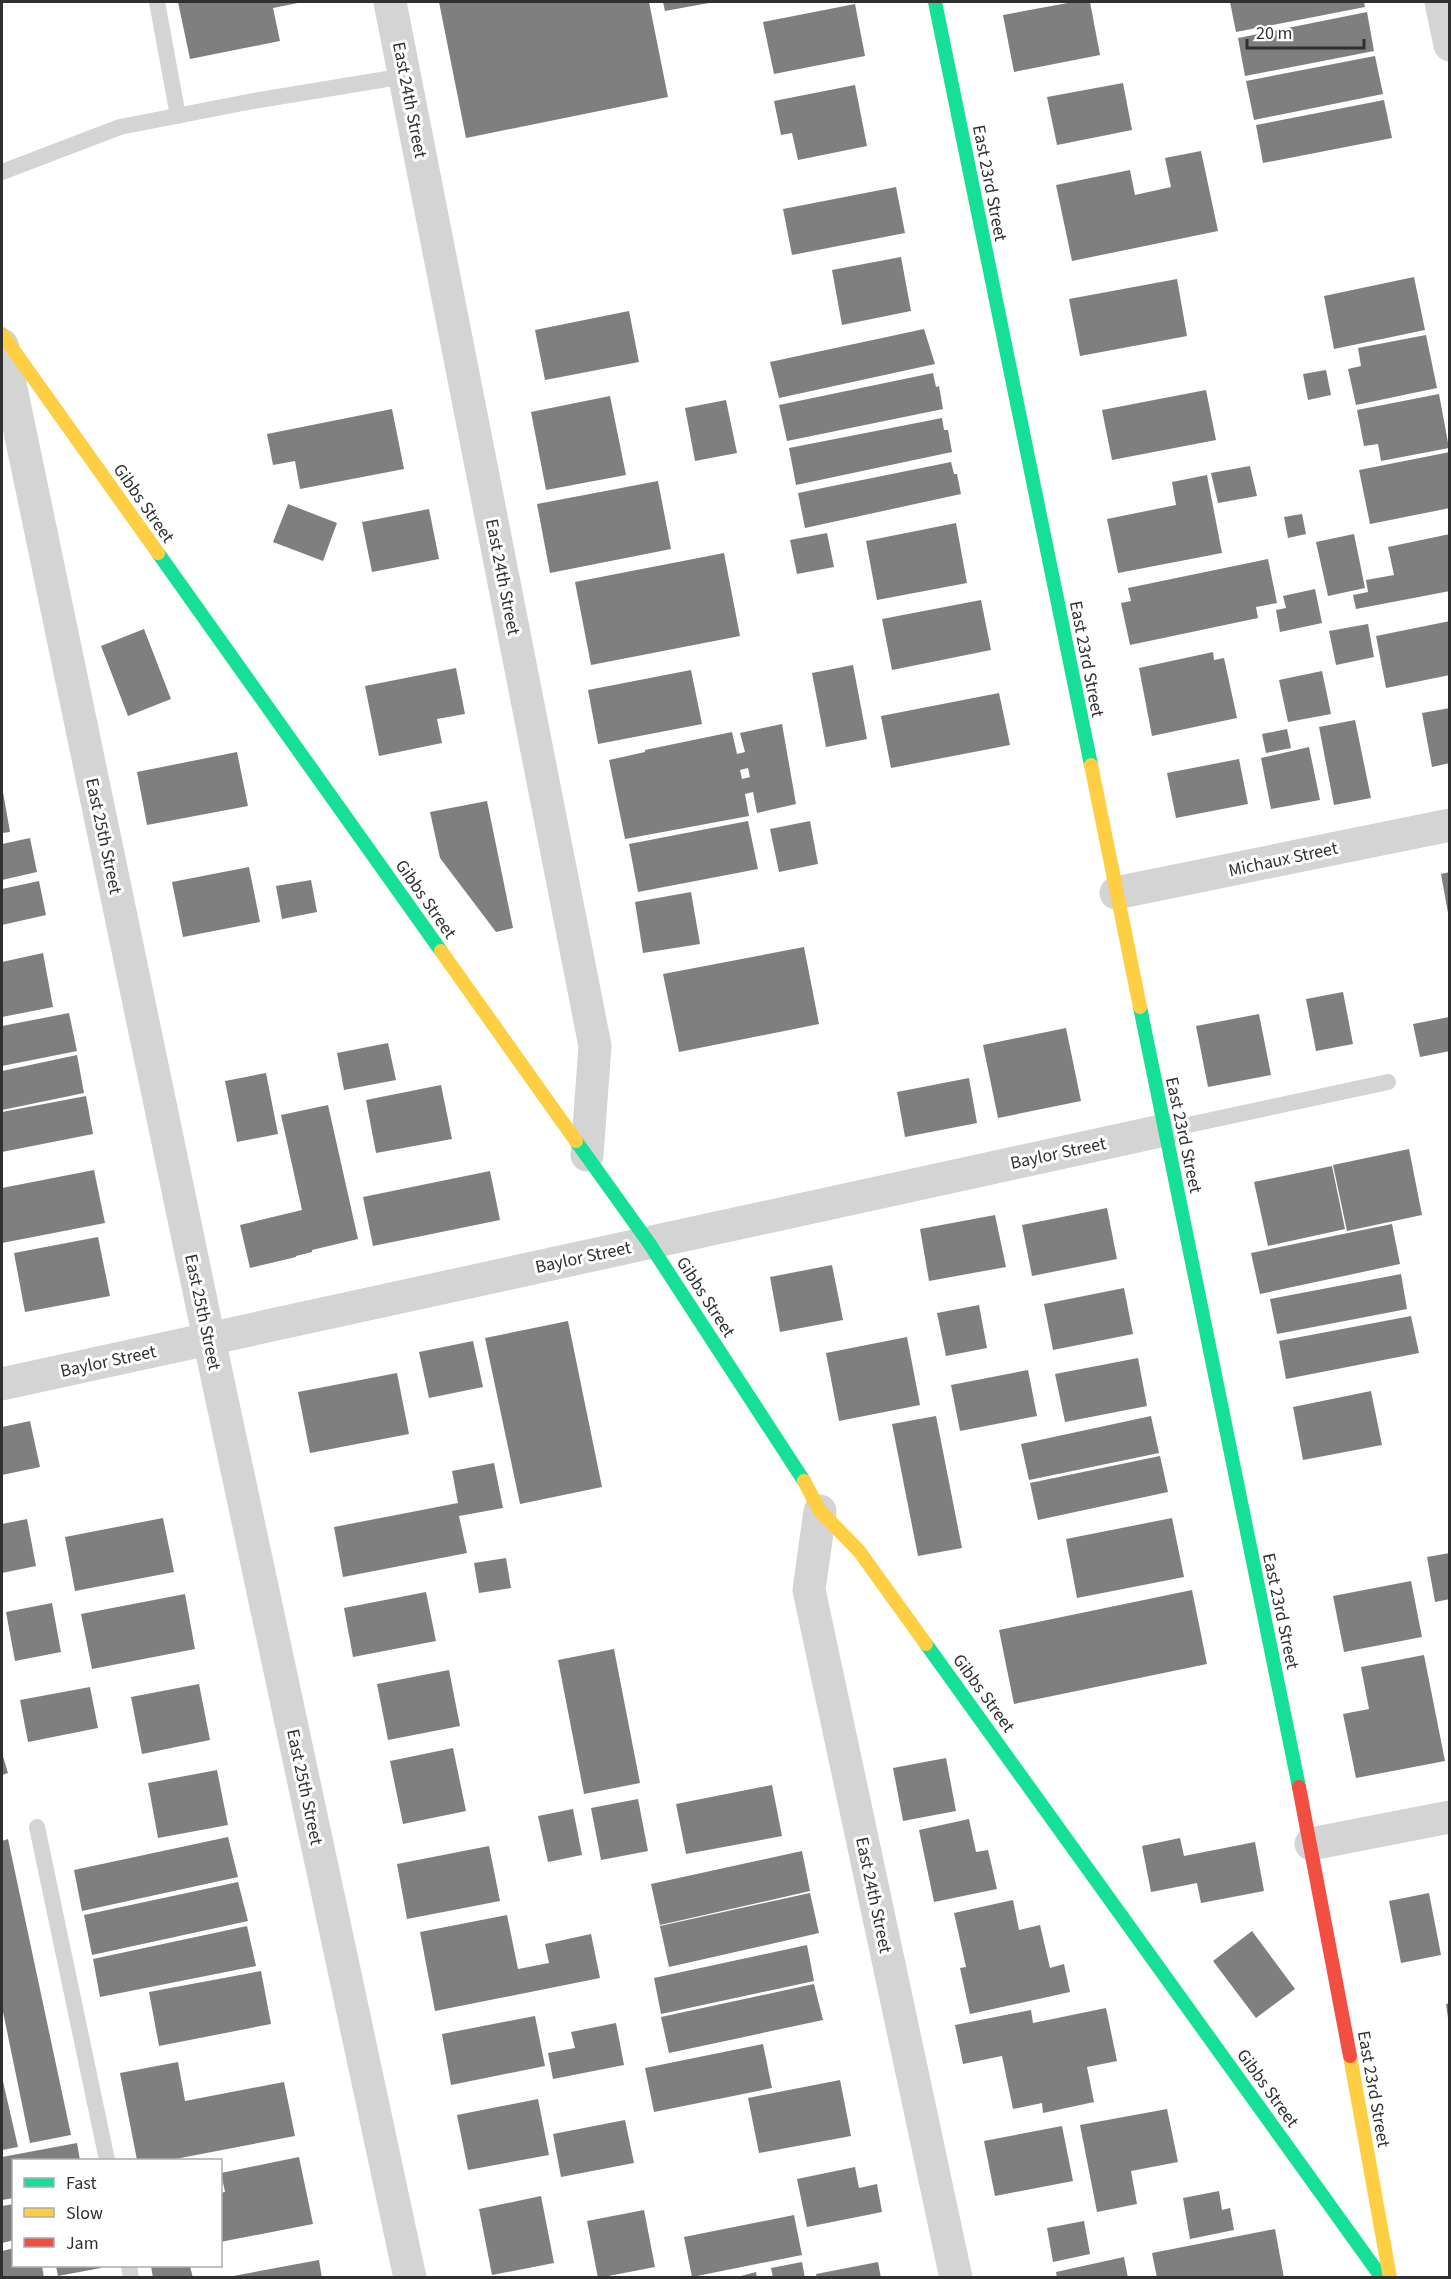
<svg xmlns="http://www.w3.org/2000/svg" width="1451" height="2279" viewBox="0 0 1451 2279" font-family="'Source Sans 3',sans-serif">
  <style>
    .building { fill: #7f7f7f; fill-rule: evenodd }
    .lines { fill: none; stroke-linecap: round; stroke-linejoin: round }
    .lane { stroke: #d4d4d4; stroke-width: 16 }
    .street { stroke: #d4d4d4; stroke-width: 33 }
    .fast { stroke: #16e098; stroke-width: 14 }
    .slow { stroke: #ffcf43; stroke-width: 14 }
    .jam { stroke: #f24e42; stroke-width: 14 }
    .labels { text-anchor: middle; stroke-width: 6; stroke-linejoin: round; paint-order: stroke }
    .street-label { font-size: 18px; fill: #303030; stroke: #fff }
  </style>
  <rect width="100%" height="100%" fill="#fff"/>
  <path class="building" d="M178,2H298V3L273,8L280,41L190,59Z
    M439,2H649L668,97L466,138Z
    M663,2H709V3L665,11Z
    M1073,2H1090L1100,55L1014,72L1003,15Z
    M1230,2H1364L1365,7L1236,32Z
    M855,4L865,56L774,74L763,22Z
    M1367,12L1374,51L1245,76L1238,38Z
    M1375,56L1383,94L1254,120L1246,81Z
    M1123,83L1132,130L1057,145L1047,97Z
    M855,85L867,146L798,160L792,133L781,135L774,101Z
    M1384,100L1392,138L1263,163L1256,125Z
    M1201,151L1218,231L1072,261L1056,185L1130,170L1135,195L1171,187L1165,158Z
    M896,187L905,233L792,255L783,209Z
    M901,257L911,311L842,325L832,270Z
    M1414,277L1425,330L1334,349L1324,296Z
    M1177,279L1187,336L1080,356L1069,299Z
    M629,311L639,362L545,380L535,330Z
    M924,329L935,364L779,398L770,362Z
    M1426,335L1437,388L1356,405L1348,369L1361,366L1358,348Z
    M1326,370L1331,395L1308,400L1303,374Z
    M933,373L936,387L939,386L943,409L787,441L779,405Z
    M1206,390L1216,440L1112,460L1102,410Z
    M1439,394L1449,448L1381,461L1378,444L1364,446L1357,410Z
    M610,396L626,475L546,490L531,412Z
    M726,400L737,453L695,461L685,408Z
    M392,409L404,469L300,489L295,461L273,465L267,434Z
    M942,418L944,430H948L952,452L796,485L789,448Z
    M1450,452V508L1370,524L1359,470Z
    M951,462L954,474H957L961,494L805,528L798,493Z
    M1250,466L1257,496L1218,503L1211,473Z
    M1207,475L1222,553L1118,573L1107,519L1176,505L1172,482Z
    M658,481L671,549L550,573L537,504Z
    M288,504L337,523L323,561L273,542Z
    M429,509L439,559L372,572L362,522Z
    M1302,514L1306,534L1288,538L1284,517Z
    M956,523L967,583L877,600L866,541Z
    M827,533L834,567L797,574L790,540Z
    M1354,534L1365,588L1328,596L1316,542Z
    M1450,534V591L1356,609L1353,595L1368,592L1366,580L1394,575L1388,547Z
    M724,553L740,636L591,665L575,582Z
    M1268,559L1277,603L1256,607L1258,618L1130,645L1121,603L1131,601L1128,588Z
    M1315,589L1322,623L1280,632L1276,610L1286,608L1283,596Z
    M981,600L991,650L892,670L882,619Z
    M1450,621V675L1386,688L1376,636Z
    M1368,624L1374,657L1336,665L1329,631Z
    M144,629L171,699L128,716L101,646Z
    M1213,652L1214,660L1224,658L1237,718L1152,736L1139,668Z
    M853,665L867,739L826,747L812,673Z
    M456,668L465,714L437,719L442,743L379,756L365,686Z
    M691,670L702,724L598,744L588,690Z
    M1322,671L1331,714L1288,722L1279,680Z
    M999,693L1010,745L891,768L881,716Z
    M1450,708V763L1432,767L1422,713Z
    M1355,720L1371,798L1334,805L1319,727Z
    M782,724L796,804L757,813L753,792L745,794L749,816L625,839L609,760L645,752V750L732,732L737,754L745,752L740,733ZM748,768L750,777L742,779L740,770Z
    M1287,729L1291,748L1266,753L1262,734Z
    M1309,747L1320,800L1271,809L1261,758Z
    M237,752L248,806L147,825L137,772Z
    M1239,759L1248,804L1176,818L1167,773Z
    M3,792L10,832L2,833V793Z
    M487,801L513,928L496,932L440,858L430,812Z
    M748,821L758,869L638,892L629,844Z
    M810,821L818,864L779,872L770,829Z
    M30,838L37,872L2,880V844Z
    M249,867L260,922L183,937L172,882Z
    M1450,872V913H1448L1441,874Z
    M311,880L317,912L282,919L276,886Z
    M39,881L46,915L2,925V889Z
    M691,892L700,944L643,953L635,902Z
    M804,947L819,1024L679,1052L663,974Z
    M43,953L53,1007L2,1017V962Z
    M1343,992L1353,1044L1316,1051L1306,999Z
    M69,1013L77,1051L2,1066V1026Z
    M1259,1014L1271,1075L1208,1087L1196,1026Z
    M1449,1017L1450,1051L1420,1057L1413,1024Z
    M1066,1028L1081,1101L998,1118L983,1045Z
    M388,1043L396,1080L344,1090L337,1053Z
    M77,1055L84,1093L2,1110V1071Z
    M266,1073L278,1134L237,1142L225,1081Z
    M969,1078L977,1123L905,1137L897,1092Z
    M441,1085L452,1139L376,1153L366,1100Z
    M86,1096L93,1134L2,1152V1112Z
    M328,1105L358,1239L312,1250V1252L296,1256V1257L250,1268L240,1225L302,1210L281,1115Z
    M1409,1149L1422,1215L1347,1231L1333,1165Z
    M1332,1166L1345,1229L1268,1246L1254,1182Z
    M94,1170L105,1223L2,1243V1188Z
    M490,1171L500,1220L373,1246L363,1197Z
    M1107,1208L1117,1259L1032,1276L1022,1225Z
    M995,1215L1006,1267L929,1281L920,1229Z
    M1392,1224L1400,1264L1260,1294L1251,1253Z
    M98,1237L110,1296L25,1312L14,1253Z
    M832,1265L843,1320L780,1332L770,1277Z
    M1401,1274L1407,1309L1277,1334L1270,1299Z
    M1124,1288L1133,1334L1053,1350L1044,1304Z
    M979,1305L987,1348L946,1356L937,1313Z
    M1411,1316L1419,1353L1286,1379L1279,1341Z
    M568,1321L602,1487L520,1504L485,1338Z
    M907,1337L920,1405L839,1421L826,1353Z
    M473,1341L483,1387L429,1398L419,1352Z
    M1138,1358L1147,1406L1065,1422L1055,1374Z
    M1028,1370L1037,1416L960,1431L951,1385Z
    M397,1373L409,1434L310,1453L298,1392Z
    M1371,1391L1382,1445L1303,1460L1293,1407Z
    M936,1416L962,1548L918,1556L892,1424Z
    M1151,1416L1159,1453L1029,1480L1021,1444Z
    M30,1421L40,1467L2,1475V1427Z
    M1160,1456L1168,1492L1038,1520L1030,1483Z
    M494,1463L503,1508L459,1516L467,1553L343,1577L334,1527L458,1503L452,1471Z
    M163,1518L174,1572L75,1591L65,1537Z
    M1172,1518L1184,1577L1077,1598L1066,1539Z
    M27,1519L36,1566L2,1573V1524Z
    M1450,1553V1599L1435,1602L1427,1557Z
    M506,1558L511,1588L479,1593L474,1563Z
    M1411,1581L1422,1637L1344,1652L1333,1596Z
    M1192,1590L1207,1664L1014,1704L999,1630Z
    M426,1592L436,1641L353,1657L344,1608Z
    M185,1594L195,1649L92,1669L81,1614Z
    M52,1603L61,1652L15,1661L6,1612Z
    M614,1649L640,1783L584,1794L558,1660Z
    M1424,1655L1445,1761L1356,1778L1343,1714L1369,1709L1361,1667Z
    M449,1670L460,1726L388,1740L377,1684Z
    M199,1684L210,1740L142,1754L131,1697Z
    M90,1687L98,1728L28,1742L20,1700Z
    M453,1748L466,1811L403,1824L390,1761Z
    M2,1753L8,1773L2,1775Z
    M946,1758L956,1811L903,1821L893,1768Z
    M217,1770L228,1825L158,1838L148,1783Z
    M772,1785L782,1836L686,1854L676,1804Z
    M638,1799L648,1851L601,1860L591,1808Z
    M573,1809L582,1855L548,1862L538,1816Z
    M969,1819L976,1852L988,1850L997,1889L934,1902L919,1830Z
    M228,1837L238,1877L82,1911L74,1870Z
    M1180,1838L1184,1856L1255,1842L1264,1891L1201,1903L1197,1883L1151,1892L1142,1846Z
    M8,1839L71,2135L30,2143L2,2007V1841Z
    M489,1846L500,1901L407,1919L397,1864Z
    M802,1851L810,1891L660,1925L651,1884Z
    M238,1882L248,1921L92,1955L84,1915Z
    M810,1893L819,1933L669,1967L660,1926Z
    M1429,1893L1441,1955L1401,1963L1389,1901Z
    M1013,1900L1019,1930L1040,1925L1050,1968L1064,1964L1070,1992L970,2014L960,1968L966,1967L954,1913Z
    M507,1915L518,1969L549,1963L545,1944L591,1934L600,1978L435,2011L420,1932Z
    M247,1926L256,1966L100,1997L93,1959Z
    M1252,1931L1295,1989L1256,2018L1213,1961Z
    M807,1945L814,1981L661,2014L654,1978Z
    M261,1971L271,2024L159,2046L149,1992Z
    M814,1984L823,2020L669,2053L661,2017Z
    M1450,2003V2018H1448L1446,2004Z
    M1106,2008L1117,2061L1087,2067L1094,2102L1043,2113L1042,2103L1013,2109L1002,2056L963,2064L955,2025L1031,2010L1033,2023Z
    M535,2016L545,2066L451,2085L442,2034Z
    M616,2023L624,2065L553,2079L548,2053L575,2048L571,2032Z
    M763,2044L772,2088L654,2112L645,2068Z
    M178,2062L185,2101L284,2082L295,2136L170,2160H137L120,2073Z
    M2,2077L18,2147L2,2150Z
    M840,2080L851,2136L759,2153L748,2098Z
    M538,2099L549,2155L468,2170L457,2115Z
    M1167,2109L1178,2162L1131,2171L1137,2204L1097,2212L1080,2125Z
    M625,2120L634,2163L561,2177L553,2134Z
    M1062,2126L1073,2181L995,2196L984,2141Z
    M77,2143L80,2160H14V2198L2,2200V2157Z
    M299,2157L313,2224L220,2242V2193L225,2192L221,2173Z
    M855,2167L859,2188L877,2184L882,2212L807,2227L797,2179Z
    M1219,2191L1222,2210L1230,2208L1234,2230L1190,2239L1183,2198Z
    M541,2196L554,2263L492,2275L479,2209Z
    M14,2204V2240L2,2243V2206Z
    M644,2210L655,2267L598,2278L587,2221Z
    M794,2215L802,2255L692,2277L684,2237Z
    M1084,2221L1090,2254L1053,2262L1047,2228Z
    M1275,2229L1284,2278H1157L1152,2253Z
    M14,2248V2266H42L44,2278H2V2251Z
    M1124,2257L1128,2278H1057L1056,2272Z
    M319,2260L322,2278H233V2276Z
    M802,2262L805,2278H773L771,2268Z
    M878,2262L881,2278H817L816,2274Z
    M56,2266H101V2268L58,2276Z
    M151,2266H190L193,2278H153Z
    M756,2272L757,2278H737V2277Z"/>
  <g class="lines">
    <path class="lane" d="M157,2L178,116
      M2,172L120,127L253,101L405,76
      M1165,1130L1388,1082
      M37,1827L107,2160
      M129,2266L131,2278"/>
    <path class="street" d="M390,2L595,1046L587,1155
      M1441,2L1450,45
      M2,345L209,1339L410,2278
      M1116,893L1450,825
      M2,1384L1165,1130
      M820,1511L809,1590L956,2278
      M1311,1844L1450,1817"/>
    <path class="fast" d="M935,2L1091,765
      M158,553L441,951
      M1140,1007L1299,1787
      M576,1141L649,1243L804,1481
      M926,1644L1382,2278"/>
    <path class="slow" d="M2,334L158,553
      M1091,765L1140,1007
      M441,951L576,1141
      M804,1481L820,1511L859,1551L926,1644
      M1350,2056L1390,2278"/>
    <path class="jam" d="M1299,1787L1350,2056"/>
  </g>
  <g class="labels">
    <g class="street-label">
      <text transform="translate(410 100) rotate(79)" y="6">East 24th Street</text>
      <text transform="translate(990 183) rotate(79)" y="6">East 23rd Street</text>
      <text transform="translate(144 503) rotate(55)" y="6">Gibbs Street</text>
      <text transform="translate(503 577) rotate(79)" y="6">East 24th Street</text>
      <text transform="translate(1087 659) rotate(79)" y="6">East 23rd Street</text>
      <text transform="translate(104 836) rotate(78)" y="6">East 25th Street</text>
      <text transform="translate(1283 859) rotate(-12)" y="6">Michaux Street</text>
      <text transform="translate(426 899) rotate(55)" y="6">Gibbs Street</text>
      <text transform="translate(1184 1135) rotate(78)" y="6">East 23rd Street</text>
      <text transform="translate(1058 1153) rotate(-12)" y="6">Baylor Street</text>
      <text transform="translate(583 1257) rotate(-12)" y="6">Baylor Street</text>
      <text transform="translate(706 1297) rotate(57)" y="6">Gibbs Street</text>
      <text transform="translate(203 1312) rotate(78)" y="6">East 25th Street</text>
      <text transform="translate(108 1361) rotate(-12)" y="6">Baylor Street</text>
      <text transform="translate(1281 1611) rotate(78)" y="6">East 23rd Street</text>
      <text transform="translate(984 1693) rotate(54)" y="6">Gibbs Street</text>
      <text transform="translate(305 1787) rotate(78)" y="6">East 25th Street</text>
      <text transform="translate(874 1895) rotate(78)" y="6">East 24th Street</text>
      <text transform="translate(1268 2088) rotate(54)" y="6">Gibbs Street</text>
      <text transform="translate(1374 2089) rotate(80)" y="6">East 23rd Street</text>
    </g>
  </g>
  <rect width="1451" height="2279" fill="none" stroke="#303030" stroke-width="6"/>
  <rect x="12" y="2159" width="210" height="108" fill="#ffffff" stroke="#acacac" stroke-width="1.5"/>
  <rect x="24" y="2178" width="30" height="9" fill="#16e098" stroke="#acacac" stroke-width="1.5"/>
  <text x="66" y="2189" font-size="18" fill="#303030">Fast</text>
  <rect x="24" y="2208" width="30" height="9" fill="#ffcf43" stroke="#acacac" stroke-width="1.5"/>
  <text x="66" y="2219" font-size="18" fill="#303030">Slow</text>
  <rect x="24" y="2238" width="30" height="9" fill="#f24e42" stroke="#acacac" stroke-width="1.5"/>
  <text x="66" y="2249" font-size="18" fill="#303030">Jam</text>
  <path d="M1247 39v9h117v-9" fill="none" stroke="#303030" stroke-width="3"/>
  <text x="1256" y="39" font-size="18" fill="#303030" stroke="#ffffff" stroke-width="4.5" paint-order="stroke">20 m</text>
</svg>
